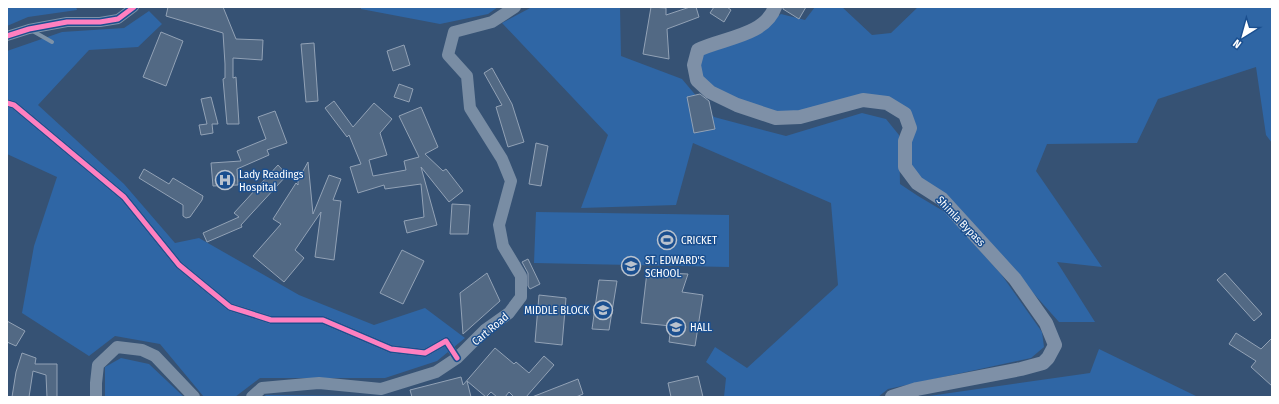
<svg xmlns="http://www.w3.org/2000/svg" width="1279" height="404" viewBox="0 0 1279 404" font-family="'Fira Sans Condensed',sans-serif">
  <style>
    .green { fill: #2f66a5 }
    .building { fill: #526984; stroke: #92a2b6 }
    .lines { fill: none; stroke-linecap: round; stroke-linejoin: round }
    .service { stroke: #7d92a8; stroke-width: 4 }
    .minor { stroke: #7d92a8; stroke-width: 8 }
    .tertiary { stroke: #7d92a8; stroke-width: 10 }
    .secondary { stroke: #798da4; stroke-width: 12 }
    .trunk { stroke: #7e90a7; stroke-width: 14 }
    .cycleway-casing { stroke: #1b4f8f; stroke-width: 8 }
    .cycleway { stroke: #ff80c0; stroke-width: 5 }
    .labels { text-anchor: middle; stroke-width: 3; stroke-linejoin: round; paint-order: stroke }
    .poi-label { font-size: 11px; fill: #fff; stroke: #1b4f8f; text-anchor: start }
    .street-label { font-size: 11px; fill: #fff; stroke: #1b4f8f }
  </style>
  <rect width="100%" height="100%" fill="#365274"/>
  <path class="green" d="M7,7H76L77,10L28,17L7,26Z
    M361,7H498L488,14L440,24L361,9Z
    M532,7H620L621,56L682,79L714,117L786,136L862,113L886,119L899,135L900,184L918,196L945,212L1001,274L1042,332L1044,347L1031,358L888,389L878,397H724L726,378L706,362L715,347L747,368L838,285L831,203L693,143L676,205L581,208L608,135L502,23Z
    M815,7H842L872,35L891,33L918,7H1272V143L1266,135L1256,67L1158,99L1137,143L1047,144L1036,171L1102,267L1057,262L1095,322H1059L946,195L920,180L909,164L913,125L888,100L799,113H776L711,90L700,77L702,51L762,29L781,14L805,20Z
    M149,11L162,24L138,47L89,50L38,105L124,184L175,243L199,238L299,295L374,325L425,308L465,338L437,361L385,378H260L235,397H204L160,344L115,336L89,356L22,313L34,246L57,177L7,154V51L62,32L124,28Z
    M536,212L729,215V267L534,263Z
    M1099,349L1198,397H922L1090,373Z
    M121,358L149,364L184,397H105V367Z
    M266,395L368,396L369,397H263Z"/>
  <path class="building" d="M168,7H223L236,39L263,40L262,60L233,58V78L236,77L239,124H227L223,79L225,78V64L223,33L166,16Z
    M651,7L666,8V15L690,7H696L699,17L667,29L669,59L643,54Z
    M714,7H727L731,10L724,22L710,13Z
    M783,7H806L799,19L783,9Z
    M161,32L183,41L166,86L143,77Z
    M314,43L318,101L306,102L301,44Z
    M404,45L410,65L393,71L387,51Z
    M492,68L512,104L524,142L508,147L496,107L502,105L484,73Z
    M399,84L413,89L409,102L394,97Z
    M700,94L709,101L715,129L694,133L687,97Z
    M211,97L218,124H212L213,133L201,135L199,125L207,124L201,99Z
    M334,101L353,127L374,103L392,119L380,133L387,155L369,160L373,176L406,170L404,161L419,157L399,116L421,107L438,147L425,154L443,171L446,169L463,191L449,202L421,167L437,225L407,233L404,221L424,217L421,184L385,189L384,185L358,193L350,167L361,164L349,135L347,137L325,108Z
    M275,111L287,143L267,150L269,155L237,169L238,185L213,186L211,163L241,161L237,151L266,139L258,117Z
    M536,143L548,146L541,186L529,184Z
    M308,162L313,214L329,175L341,179L333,200L341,201L334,260L315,257L321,212L295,250L304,258L284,282L253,256L281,224L273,219L296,183L298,185V180Z
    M278,165L287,175L241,225L242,227L207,242L203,233L239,217L234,213Z
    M144,169L169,184L173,178L203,196L202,200L190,217L186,218L183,216V205L139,178Z
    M452,204L470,205L468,234H450Z
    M402,250L424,261L403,304L380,293Z
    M528,259L540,284L530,289L528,286V273L522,262Z
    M647,272L688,274L682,292L703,295L695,346L669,342L671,326L641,323Z
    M487,273L500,301L463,334L460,293Z
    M1225,273L1262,314L1254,321L1217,280Z
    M599,280L617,281L609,330L592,329Z
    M539,295L566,298L562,345L535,342Z
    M7,321L25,331L16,346L7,342Z
    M1236,333L1261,349L1272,338V386L1251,367L1256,361L1229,344Z
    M495,348L514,364L516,362L529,373L544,356L554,365L526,397H514L509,392L505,397H497L491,392L486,397L467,381L471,397H412L410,390L461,377L463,385Z
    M22,353L36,358L35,364H57V397H47L46,375L33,371L29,397H12L16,372Z
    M698,376L703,397H671L668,383Z
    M578,379L583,394L576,397H532Z"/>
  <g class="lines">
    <path class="service" d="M31,30L52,42"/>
    <path class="minor" d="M7,103L14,105L124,197L179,265L230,307L271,320H323L391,349L425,353L446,341L457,358"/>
    <path class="tertiary" d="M7,36L29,29L67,22H100L118,19L134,7"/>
    <path class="secondary" d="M96,397V383L98,365L117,347L142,350L155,356L194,397
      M252,397L262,388L307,384L319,383L381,389L436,372L457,358L485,330L509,313L521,297V276L503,246L499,225L511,181L502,159L470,108L467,76L448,55L454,32L492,22L515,7"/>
    <path class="trunk" d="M775,7C765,36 722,38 698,50L694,65L697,80L710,92L737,105L776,118L800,117L863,100L887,103L905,114L910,128L905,141V167L917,183L942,199L1015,279L1046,323L1055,345L1048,358L1043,363L1021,369L917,389L892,397"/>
    <g class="cycleway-casing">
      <path id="cycleway" d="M7,36L29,29L67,22H100L118,19L134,7
        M7,103L14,105L124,197L179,265L230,307L271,320H323L391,349L425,353L446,341L457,358"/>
    </g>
    <use href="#cycleway" class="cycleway"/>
  </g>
  <defs>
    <g id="hospital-ring" transform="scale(1)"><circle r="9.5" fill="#1b4f8f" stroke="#b9c2ce" stroke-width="1.5"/><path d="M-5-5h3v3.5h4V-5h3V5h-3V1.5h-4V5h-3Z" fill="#b9c2ce"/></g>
    <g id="stadium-ring" transform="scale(1)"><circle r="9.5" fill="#1b4f8f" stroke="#b9c2ce" stroke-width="1.5"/><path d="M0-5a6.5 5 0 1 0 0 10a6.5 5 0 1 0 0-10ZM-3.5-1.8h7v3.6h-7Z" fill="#b9c2ce"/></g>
    <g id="school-ring" transform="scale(1)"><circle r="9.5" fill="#1b4f8f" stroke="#b9c2ce" stroke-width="1.5"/><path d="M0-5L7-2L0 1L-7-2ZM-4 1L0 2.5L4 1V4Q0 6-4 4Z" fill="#b9c2ce"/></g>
  </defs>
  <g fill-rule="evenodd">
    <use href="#hospital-ring" x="225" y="180"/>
    <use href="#stadium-ring" x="667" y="240"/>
    <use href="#school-ring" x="631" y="266"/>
    <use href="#school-ring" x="603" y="310"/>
    <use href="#school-ring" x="676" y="327"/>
  </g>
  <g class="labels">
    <g class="poi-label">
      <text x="239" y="178">Lady Readings<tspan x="239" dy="13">Hospital</tspan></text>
      <text x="681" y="244">CRICKET</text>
      <text x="645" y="264">ST. EDWARD'S<tspan x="645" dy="13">SCHOOL</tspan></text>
      <text x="589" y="314" text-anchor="end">MIDDLE BLOCK</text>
      <text x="690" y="331">HALL</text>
    </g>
    <g class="street-label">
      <text transform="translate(961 221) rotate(46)" y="4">Shimla Bypass</text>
      <text transform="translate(490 329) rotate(-40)" y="4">Cart Road</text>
    </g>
  </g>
  <rect width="1279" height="404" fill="none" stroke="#ffffff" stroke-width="16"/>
  <g transform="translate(1243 36) rotate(217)" stroke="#1b4f8f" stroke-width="3" paint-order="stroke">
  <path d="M0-3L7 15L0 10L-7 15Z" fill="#ffffff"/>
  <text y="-6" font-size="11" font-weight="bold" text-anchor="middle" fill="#ffffff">N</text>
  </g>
</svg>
